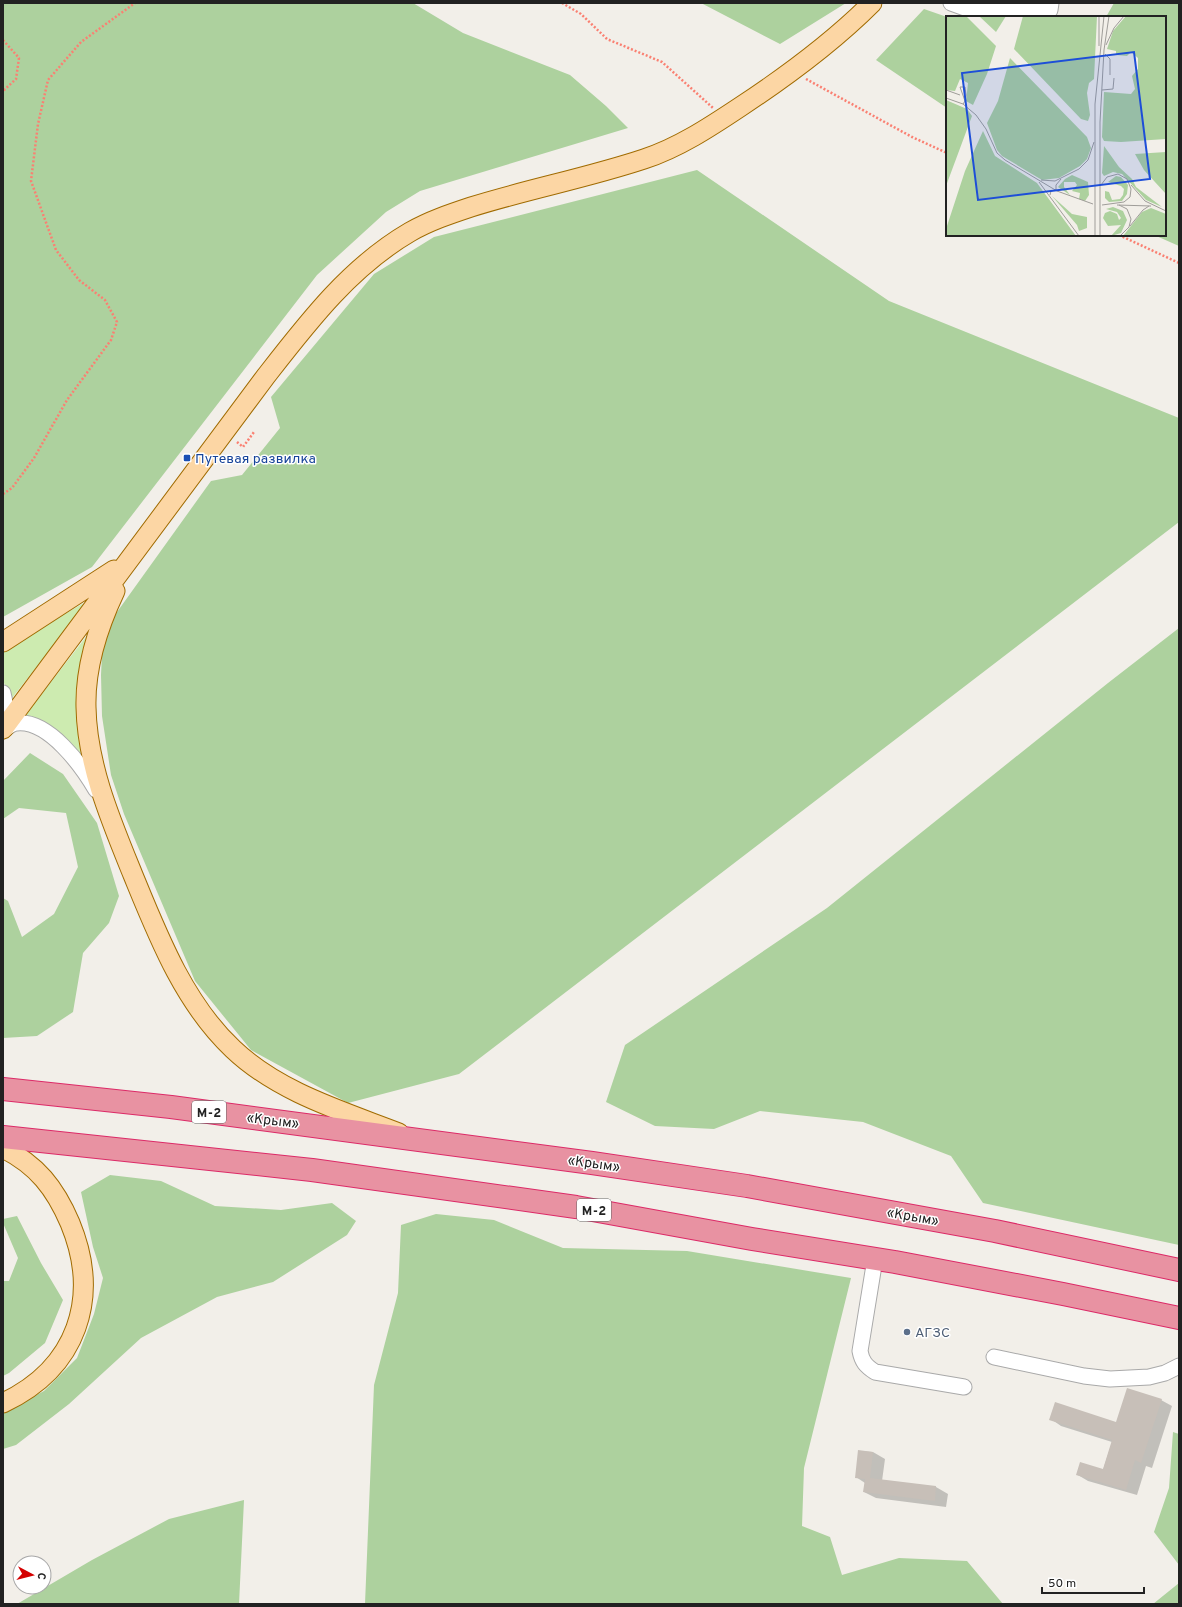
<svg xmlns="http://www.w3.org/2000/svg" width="1182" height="1607" viewBox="0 0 1182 1607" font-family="Overpass,sans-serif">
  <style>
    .grass { fill: #cdebb0 }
    .forest { fill: #add19e }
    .shadow { fill: #0003 }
    .building { fill: #c7bfb8 }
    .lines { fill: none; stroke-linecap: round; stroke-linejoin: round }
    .minor-casing { stroke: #a9a9a9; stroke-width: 17 }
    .major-casing { stroke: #a06b00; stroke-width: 21 }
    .highway-casing { stroke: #dc2a67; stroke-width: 24 }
    .path { stroke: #fa8072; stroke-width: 2.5; stroke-dasharray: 2 2; stroke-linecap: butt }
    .minor { stroke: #fff; stroke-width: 15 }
    .major { stroke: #fcd6a4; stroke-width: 19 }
    .highway { stroke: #e892a2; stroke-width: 22 }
    .transit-dot { fill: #1a4fb4; stroke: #fff; stroke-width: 1.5 }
    .service-dot { fill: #5c6f8a; stroke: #fff; stroke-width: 1.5 }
    .labels { text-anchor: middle; stroke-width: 3; stroke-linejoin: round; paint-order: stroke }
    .shield { fill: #fff; stroke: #646464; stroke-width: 1 }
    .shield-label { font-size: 13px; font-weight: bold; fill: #222 }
    .transit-label { font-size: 14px; fill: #164399; stroke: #fff; text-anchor: start }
    .street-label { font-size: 14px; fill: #222; stroke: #fff }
    .service-label { font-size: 14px; fill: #4e5e75; stroke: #fff; text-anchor: start }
    .inset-road { fill: none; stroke: #9f9d99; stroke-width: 1 }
    .view { fill: #1d4ed8; fill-opacity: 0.15; stroke: #1d4ed8; stroke-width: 2 }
    .inset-edge { fill: none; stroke: #222; stroke-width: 2 }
  </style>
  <rect width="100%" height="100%" fill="#f2efe9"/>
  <path class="grass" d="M84,603L75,618L12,698L3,681V649Z
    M89,633L86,763L24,717Z"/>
  <path class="forest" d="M3,3H413L463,33L570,75L606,106L628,128L420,191L386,212L317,275L92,567L3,617Z
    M701,3H846L780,44Z
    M1114,3H1179V246L1154,235H1165V17H1106Z
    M924,9L947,17V108L876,60Z
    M697,170L889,301L1179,418V522L459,1074L348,1103L251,1050L195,981L124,814L111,775L102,716L101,675L102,654L112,619L211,481L242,475L280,428L271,397L374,274L434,237Z
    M1179,628V1245L983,1203L951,1156L863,1122L760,1111L714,1129L655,1126L606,1102L625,1045L827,908L1108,683Z
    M30,753L63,774L97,823L119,896L109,923L83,953L73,1012L37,1036L3,1038V898L8,901L22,937L54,914L78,867L66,813L19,808L3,819V781Z
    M110,1175L161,1181L215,1206L281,1210L332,1203L356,1221L347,1235L273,1282L217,1297L141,1338L69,1404L16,1445L3,1449V1412L44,1391L77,1358L94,1314L103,1278L93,1247L81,1192Z
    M436,1214L494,1220L563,1248L687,1251L851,1278L804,1468L802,1526L830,1537L842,1575L899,1558L967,1561L1003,1604H365L374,1385L398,1293L401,1225Z
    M17,1216L41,1263L63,1300L45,1343L9,1373L3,1376V1281H9L18,1258L3,1223V1219Z
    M1173,1432L1179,1434V1565L1154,1532L1169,1488Z
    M244,1500L239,1604H17L92,1560L169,1519Z
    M1179,1583V1604H1153Z"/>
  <path class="shadow" d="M1161,1400L1172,1406L1152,1468L1146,1466L1137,1495L1088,1481L1078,1475L1103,1470L1112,1442L1061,1426L1051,1419L1116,1423Z
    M859,1451L873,1452L885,1459L882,1481L936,1487L948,1494L946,1507L876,1498L864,1492L865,1483L856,1477Z"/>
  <path class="building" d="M1127,1388L1162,1399L1141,1463L1135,1460L1126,1490L1076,1475L1080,1462L1103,1469L1112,1440L1049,1420L1055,1402L1116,1422Z
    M858,1450L873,1452L870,1478L936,1486L935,1501L863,1492L865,1479L855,1478Z"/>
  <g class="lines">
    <g class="minor-casing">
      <path id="minor" d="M951,3L973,11L1050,10L1051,3
        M3,693L6,707L3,722
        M3,730C7,728 12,723 17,723C49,720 82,766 96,790
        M875,1259L860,1351C862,1362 866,1366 875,1372L964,1387
        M994,1357L1084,1376L1110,1379L1149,1377L1165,1373L1179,1366"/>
    </g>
    <g class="major-casing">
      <path id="major" d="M115,591C98,627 85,666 86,707C87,765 111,821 133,875C158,936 184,1003 233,1049C278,1092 342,1111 399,1133
        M3,642L114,570
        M3,729L266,376C308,322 350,267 410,232C429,221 450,214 471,207C528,189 587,178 644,159C678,148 710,127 740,107C787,76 832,43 872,3
        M3,1148C37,1165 55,1188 70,1223C101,1298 77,1368 3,1403"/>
    </g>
    <g class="highway-casing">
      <path id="highway" d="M3,1089L171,1107L592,1163L747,1186L995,1231L1179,1270
        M3,1137L312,1170L576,1207L752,1239L895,1262L1063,1294L1179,1318"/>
    </g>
    <path class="path" d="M562,3L581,14L607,39L662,62L713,108
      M3,40L19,58L16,79L3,91
      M806,79L912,137L947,153
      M1119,235L1179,263
      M237,442L243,447L254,432
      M3,494L12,488L34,458L67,400L111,340L117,322L105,300L79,280L56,250L31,181L38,124L48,80L81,42L135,3"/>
    <use href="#minor" class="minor"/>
    <use href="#major" class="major"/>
    <use href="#highway" class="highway"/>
  </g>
  <rect class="transit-dot" x="183" y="454" width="8" height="8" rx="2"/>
  <circle class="service-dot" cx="907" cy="1332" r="4"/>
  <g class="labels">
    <g class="shield">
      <rect x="192" y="1101" width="34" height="22" rx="3"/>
      <rect x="577" y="1199" width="34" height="22" rx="3"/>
    </g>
    <g class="shield-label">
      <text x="209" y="1117">М-2</text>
      <text x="594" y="1215">М-2</text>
    </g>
    <g class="transit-label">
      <text x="195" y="463">Путевая развилка</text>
    </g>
    <g class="street-label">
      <text transform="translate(273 1120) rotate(7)" y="5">«Крым»</text>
      <text transform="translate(594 1163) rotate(8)" y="5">«Крым»</text>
      <text transform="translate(913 1216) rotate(10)" y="5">«Крым»</text>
    </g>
    <g class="service-label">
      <text x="915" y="1337">АГЗС</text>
    </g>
  </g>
  <g transform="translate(946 16)">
    <rect width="220" height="220" fill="#f2efe9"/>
    <path d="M0,0H20L50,30L41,58L27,89L20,85L22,67L14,63L9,75L0,74ZM33,0H60L50,16ZM77,0H151L148,63L143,67L141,77L144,99L142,105L135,103L68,33ZM180,0H220V123L175,126L158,125L156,121L158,76L185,78L189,73L186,60L192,53V42L185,36L181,40L170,39V35L161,33L167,15ZM64,42L141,121L145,132L141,143L134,150L113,162L96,164L56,140L51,134L41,107L52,85ZM0,84L21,93L26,100L0,170ZM37,115L49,140L91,167L130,220H0L1,210L19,155ZM158,130L173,151L186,163L190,171L216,191L200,184L176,158L167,156L158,160L156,157ZM220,136V178L198,154L189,138ZM126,159L142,166L143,179L139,185L133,183L134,177L126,175L131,169L129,166H118V171L124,179L112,171L119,163ZM170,160L175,161L182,169L181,178L176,185L163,186L159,182V175L163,176L166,184L174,183L177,179L178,173L175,170L162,166ZM106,180L126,198L141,201V212L133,215L131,209ZM167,191L177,195L181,204L175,217L165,220L175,209L162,210L157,202L159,197L164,195L171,198L173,204L175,202L171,196L160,193ZM205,192L220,198V220H177L196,196Z" fill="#add19e"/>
    <path class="inset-road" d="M153,0V30M160,29L168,12L178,0M159,38L164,43V59M0,74L14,79M156,74L167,73L168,62M0,82L17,88L30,99L40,113L51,137L59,144L111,175L147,188M17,88L19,85L20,79L19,71H14L19,85M95,164L109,165L133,153L142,144L148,126M93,166L133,220M155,169L161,161L172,158L181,163L185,173L184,181L178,186L156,189M185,169L199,185L220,195M104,179L105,175L110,174V169L115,163M171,189L205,190M173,189L181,193L185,203L183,211L174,220M184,210L197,194L203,190M149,220V88L158,0M154,220V106L158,34L163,0"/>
    <path class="view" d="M188,36L204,163L32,184L16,57Z"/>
    <rect width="220" height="220" class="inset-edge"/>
  </g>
  <rect width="1182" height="1607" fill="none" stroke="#222222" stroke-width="8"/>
  <g transform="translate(32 1575) rotate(97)"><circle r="19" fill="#ffffff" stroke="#a7a7a7"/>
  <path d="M0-3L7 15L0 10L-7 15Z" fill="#d40000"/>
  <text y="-6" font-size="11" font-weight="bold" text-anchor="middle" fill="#222222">С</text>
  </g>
  <path d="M1042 1587v6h102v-6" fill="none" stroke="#222222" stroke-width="2"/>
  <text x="1048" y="1587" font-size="12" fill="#222222" stroke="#ffffff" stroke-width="3" paint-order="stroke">50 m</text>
</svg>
